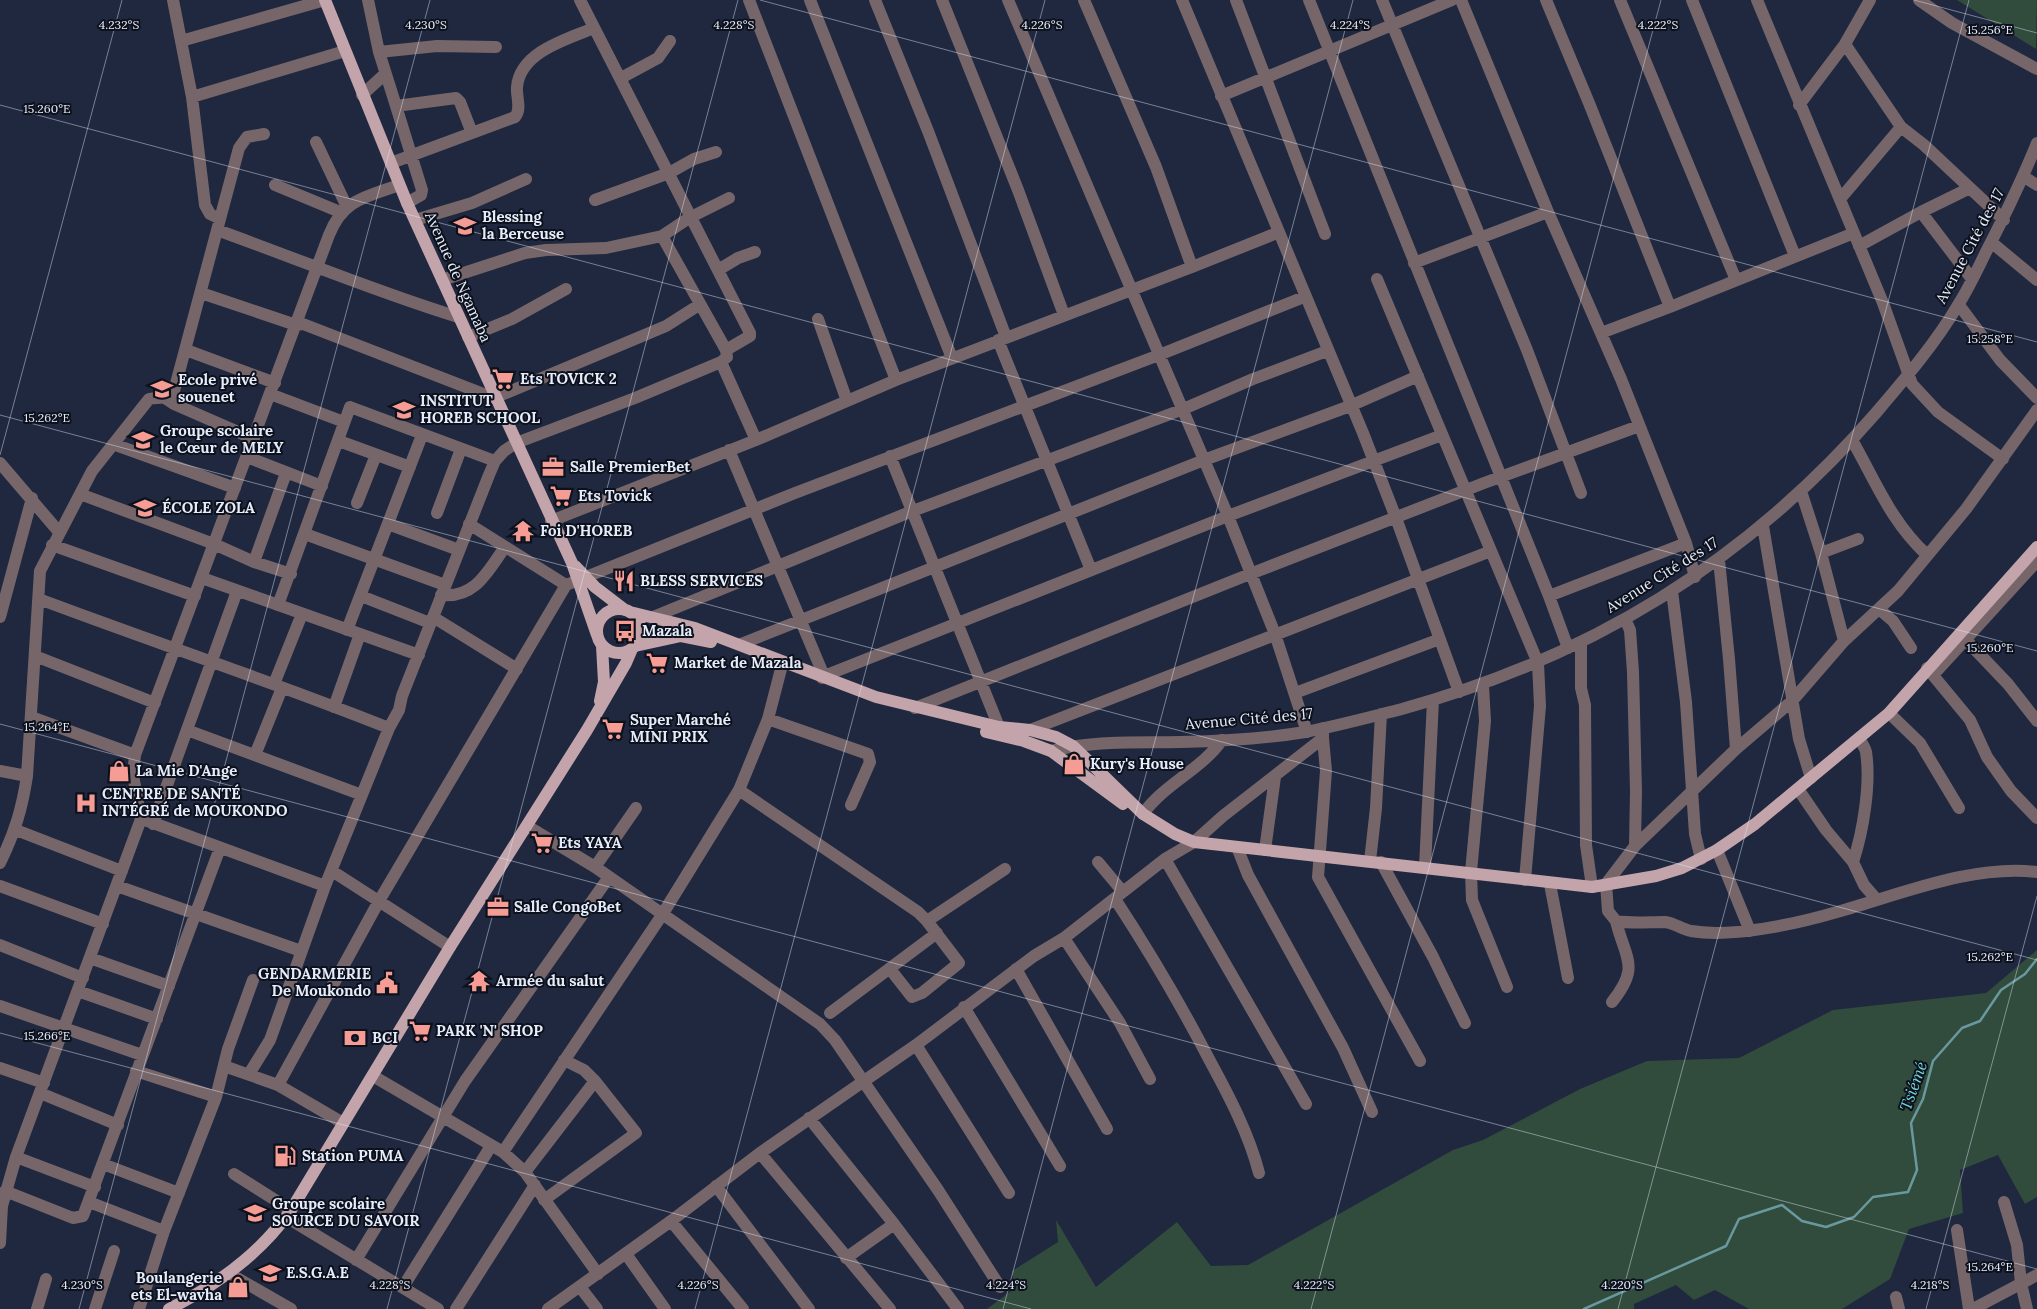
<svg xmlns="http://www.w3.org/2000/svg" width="2037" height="1309" viewBox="0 0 2037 1309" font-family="Lora,serif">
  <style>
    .green { fill: #314b3c }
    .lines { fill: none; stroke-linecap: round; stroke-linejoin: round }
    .stream { stroke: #69999f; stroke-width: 2.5 }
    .minor { stroke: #766669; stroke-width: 12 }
    .major { stroke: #c3a4aa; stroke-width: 12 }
    .ticks { fill: none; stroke: #e5ecfb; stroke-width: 1; stroke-opacity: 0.45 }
    .labels { text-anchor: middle; stroke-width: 4; stroke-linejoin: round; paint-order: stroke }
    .poi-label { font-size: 15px; font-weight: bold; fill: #e5ecfb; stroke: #0d111c; text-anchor: start }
    .street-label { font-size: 15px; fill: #e5ecfb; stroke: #0d111c }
    .water-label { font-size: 16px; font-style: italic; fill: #72d8dc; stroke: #0d111c }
    .ticks-label { font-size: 12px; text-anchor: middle; fill: #e5ecfb; stroke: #0d111c; stroke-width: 4; stroke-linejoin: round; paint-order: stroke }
  </style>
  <rect width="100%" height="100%" fill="#1f283f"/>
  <path class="green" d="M1957,0H2037L2036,49Z
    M2037,950V1197L2025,1204L1998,1155L1960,1170L1963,1213L1909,1229L1890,1279L1842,1309H1749L1715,1290L1694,1300L1676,1285L1634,1304V1309H987L1015,1288L1012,1271L1058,1242L1056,1220L1096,1287L1177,1222L1211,1266L1248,1265L1453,1150L1483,1140L1580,1089L1647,1061L1739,1058L1833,1010L1986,993Z"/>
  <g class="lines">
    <path class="stream" d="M1584,1309L1726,1246L1739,1219L1782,1205L1802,1221L1826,1227L1854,1217L1873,1197L1908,1192L1917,1170L1911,1123L1923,1099L1933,1061L1962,1028L1980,1021L2001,990L2025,974L2037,959"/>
    <path class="minor" d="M173,0L192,97L205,205L210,214L220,219
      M368,0L379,52L396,106L456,98L460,102L472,133
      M580,0L750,333V336L726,350
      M749,0C797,127 848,253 896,380
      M810,0L952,358
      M875,0L928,131L1006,337
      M942,0L1018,190L1064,315
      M1008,0L1228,516L1275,634L1307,732
      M1084,0L1156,167L1192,267L1277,233
      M1182,0L1363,433L1396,518L1459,692
      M1236,0L1325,234
      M1309,0L1549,596
      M1382,0L1527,350L1581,493
      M1461,0L1548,212L1621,379L1686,543L1695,577
      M1546,0L1589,103L1670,307
      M1620,0L1736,280
      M1692,0L1795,256
      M1757,0L1883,303L1912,384L1938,412L2003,459
      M1919,0L1952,23L2037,69
      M181,41L325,0
      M1845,44L1901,127L1924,145L2004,220
      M379,52L437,46L496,47
      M621,78L658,58L670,41
      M362,95L385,74
      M1221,96L1452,0
      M192,97L345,51
      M1799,105L1845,44L1870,0
      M396,106L422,190L421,195L407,203
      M316,142L347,207
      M391,163L515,117C522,109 516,97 517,87C520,52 567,39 594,28
      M2024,177L2037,185
      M275,185L340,212
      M1841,198L1901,127
      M595,200L669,173L694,159L716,152
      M1921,212L1972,279
      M415,220L472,203L526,179
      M217,230C298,259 376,292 458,317
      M1991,242L2037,280
      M1859,246L1921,212L1970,188
      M1414,263L1548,212
      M718,270L738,258L755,252
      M1377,279L1538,663L1540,706L1525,880
      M442,280L525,253L546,250L606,248L662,236L689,218L729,198
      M201,293L296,325L303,324L494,398L666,326L699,305
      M1959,305L2000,360L2037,398
      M818,319L847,401
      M1601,333L1670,307L1854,233
      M468,337L512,319L566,289
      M998,340L1091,570
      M186,350L275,383
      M721,362L756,440
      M270,394L344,422
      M165,398L174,404L254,439
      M1852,440C1876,482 1891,522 1927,555
      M339,441L410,467
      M113,444L235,488
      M729,450L824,676L822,678
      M890,456L999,727
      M247,457L322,486
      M0,463L59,532
      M1801,491L1821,553L1844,641
      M80,494L214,544L254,562L291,574
      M357,503L376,455
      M437,513L461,449
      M551,521L756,440L896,380L1192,267
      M388,524L459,550
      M469,524L566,585
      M1763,526L1799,739L1811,778
      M305,534L445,585
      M52,545L195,596
      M1821,553L1858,539
      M1719,560L1729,659L1736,749
      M254,562L286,473
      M202,578L419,655
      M1672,591L1686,702L1695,834L1701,859
      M441,595C475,599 488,571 505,547
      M361,596L430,623
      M39,599C156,643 274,682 389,728
      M278,605L350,407L495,461
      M1879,609L1893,621L1911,648
      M0,617L32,498
      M433,617L517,669
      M653,617L910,512L1181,410L1253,379L1327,351
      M1625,619L1630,630L1633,672L1636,791L1635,846L1606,884L1608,911L1616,921C1633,924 1648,922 1665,922C1674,923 1682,929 1691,931C1732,938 1796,924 1837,912C1899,895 1972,864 2037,872
      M347,630L422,435
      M1966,640L2008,684L2037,721
      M1581,643V688L1585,705L1586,845L1592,887
      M741,644L1204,460L1350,406L1418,376
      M1568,648L1549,596L1686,543
      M35,656L155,703
      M1927,668L1970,720L1987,757L2011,791L2037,818
      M1934,674L2037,561
      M824,676L1228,516L1442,435
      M274,684L302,614
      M1483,685L1485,721L1471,872L1472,900L1507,987
      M1295,693L1440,639
      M334,707L360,634
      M915,708L1250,574L1484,483L1639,426
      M1889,713L1920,743L1959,808
      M31,717L135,755
      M768,719L868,754L870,762L851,805
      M187,730L362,795
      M1030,730L1491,551
      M1323,738L1326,771L1318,877L1420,1061
      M1051,751C1094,740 1137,743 1181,742C1222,741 1264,739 1305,732C1337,726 1370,717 1402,709C1591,657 1746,562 1875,414C1904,380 1935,344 1958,305C1969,288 1978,268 1987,250C2005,215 2022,180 2037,143
      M255,755L282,688
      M0,771L27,776
      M1798,789L1826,830L1853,862L1864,885L1877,900
      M739,790L918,912L927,921L959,963L922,993L912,997L890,969
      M1143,814C1164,784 1201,770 1222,740
      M145,820L325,886
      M153,824L237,591
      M527,826L595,867L820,1024L835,1040L938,1190L1000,1287
      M16,830L122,871
      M1635,846L1736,749L1792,701L1844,641L1898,591L1966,509L2037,410
      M1237,847L1248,875L1343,1048L1372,1112
      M1265,850L1275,777
      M1717,850L1750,931
      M1165,859L1306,1104
      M1370,861L1376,808L1381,714
      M1098,862L1123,892
      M1381,862L1433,957L1465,1023
      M1853,862C1863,832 1871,784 1866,752C1865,747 1861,742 1859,738
      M0,863C15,832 22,809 27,776L40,571L92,471L149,399C158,397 169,400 174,391L239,148L247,137L264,134
      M595,867L636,808
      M1425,867L1433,700
      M332,871L450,947
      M1550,884L1568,978
      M0,886L103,924
      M117,886L301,951
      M1115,899C1149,951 1181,1005 1210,1061C1229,1096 1249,1134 1259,1173
      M927,921L1005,869
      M1064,938L1120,1023L1150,1079
      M0,945L83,978
      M90,958L169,986
      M1016,969L1107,1129
      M78,991L157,1019
      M1612,1002C1641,966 1625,959 1616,921
      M0,1006L142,1055
      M964,1007L1060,1166
      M830,1013L937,933
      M916,1045L1009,1193
      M224,1066L278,1085L343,1123
      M0,1068L44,1083
      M136,1071L216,1097
      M249,1074L270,1040L325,886L389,728L399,710L402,696L489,475L495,461L504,451L516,443L635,398L721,362L727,357L726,350L662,236
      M373,1076L503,1152L525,1172L598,1274
      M278,1085L379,901L566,585L795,493L1159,355L1304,297
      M40,1093L118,1125
      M809,1118L894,1224L958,1309
      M503,1152L662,915L739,790L768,719L781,669
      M760,1153L890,1309
      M16,1157L95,1187
      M103,1164L179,1193
      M525,1172L595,1081
      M234,1174L291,1210
      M716,1186L809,1309
      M5,1191L73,1218L83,1216L220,848
      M544,1200L636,1133L595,1081L584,1070L564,1060
      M89,1202L164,1231
      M2004,1202L2017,1245L2021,1283L2027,1309
      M286,1217L438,1309
      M671,1221L743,1309
      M1957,1230L1969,1309
      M0,1243L2,1206L16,1157L141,819L133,775L135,755L329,235C343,199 366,197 399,185
      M626,1254L665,1309
      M846,1258L894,1224
      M356,1260L465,1081L609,877
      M230,1274L291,1309
      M403,1287L491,1146
      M580,1287L597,1309
      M1896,1297L1899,1309
      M37,1309L46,1279
      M95,1309L114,1251
      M139,1309L164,1231L216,1097L228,1049L253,980
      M456,1309L535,1185
      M548,1309L671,1221L760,1153L916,1045L1034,956L1064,938L1165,859L1194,842L1223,816L1323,738V728
      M1973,1309L2037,1275"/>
    <path class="major" d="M325,0L407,203L572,563L597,635
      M575,566L595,587L625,610
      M597 631a22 22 0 1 1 44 0a22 22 0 1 1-44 0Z
      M630,612L695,628L876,697L999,727L1030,730L1056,737L1073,746L1143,814L1175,834L1194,842L1592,887L1656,876L1682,868L1717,850L1755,824L1889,713L2037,547
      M635,646L681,636L711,642
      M600,701L604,682L602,646
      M986,732L1024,741L1051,751L1123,804
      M169,1309C217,1285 260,1254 291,1210L450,947L587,730L626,663L632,649"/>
  </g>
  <path class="ticks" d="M760,0L2037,342M1914,0L2037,33M0,105L2037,651M0,415L2037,960M0,455L122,0M0,724L2037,1269M0,1033L1031,1309M79,1309L430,0M387,1309L738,0M695,1309L1045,0M1003,1309L1353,0M1311,1309L1661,0M1618,1309L1969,0M1926,1309L2037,896"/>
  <defs>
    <g id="school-bare" transform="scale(1.725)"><path d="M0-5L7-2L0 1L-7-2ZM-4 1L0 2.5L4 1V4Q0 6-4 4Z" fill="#f59c94" stroke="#0d111c" stroke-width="2.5" paint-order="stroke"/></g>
    <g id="supermarket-bare" transform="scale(1.725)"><path d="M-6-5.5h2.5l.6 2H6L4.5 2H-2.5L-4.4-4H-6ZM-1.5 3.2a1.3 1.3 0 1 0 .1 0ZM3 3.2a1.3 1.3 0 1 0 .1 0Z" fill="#f59c94" stroke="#0d111c" stroke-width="2.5" paint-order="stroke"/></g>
    <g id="office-bare" transform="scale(1.725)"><path d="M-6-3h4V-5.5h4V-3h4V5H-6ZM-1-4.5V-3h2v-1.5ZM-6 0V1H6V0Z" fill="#f59c94" stroke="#0d111c" stroke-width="2.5" paint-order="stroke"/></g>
    <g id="temple-bare" transform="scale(1.725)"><path d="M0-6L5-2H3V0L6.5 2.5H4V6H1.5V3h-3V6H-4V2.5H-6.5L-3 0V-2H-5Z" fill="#f59c94" stroke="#0d111c" stroke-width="2.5" paint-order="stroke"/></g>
    <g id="restaurant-bare" transform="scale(1.725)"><path d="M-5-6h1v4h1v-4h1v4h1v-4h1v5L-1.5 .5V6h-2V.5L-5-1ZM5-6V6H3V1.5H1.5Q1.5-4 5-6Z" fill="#f59c94" stroke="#0d111c" stroke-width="2.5" paint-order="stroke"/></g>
    <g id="bus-bare" transform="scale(1.725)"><path d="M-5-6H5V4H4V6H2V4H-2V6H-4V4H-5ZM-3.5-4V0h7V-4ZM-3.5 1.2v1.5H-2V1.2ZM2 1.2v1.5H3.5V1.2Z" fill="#f59c94" stroke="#0d111c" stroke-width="2.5" paint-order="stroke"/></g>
    <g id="shop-bare" transform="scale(1.725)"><path d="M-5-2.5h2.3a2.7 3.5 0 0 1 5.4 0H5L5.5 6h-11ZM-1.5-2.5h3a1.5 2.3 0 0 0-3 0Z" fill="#f59c94" stroke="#0d111c" stroke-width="2.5" paint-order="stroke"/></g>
    <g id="hospital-bare" transform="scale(1.725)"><path d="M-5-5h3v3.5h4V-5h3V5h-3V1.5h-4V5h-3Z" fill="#f59c94" stroke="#0d111c" stroke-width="2.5" paint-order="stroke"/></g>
    <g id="civic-bare" transform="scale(1.725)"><path d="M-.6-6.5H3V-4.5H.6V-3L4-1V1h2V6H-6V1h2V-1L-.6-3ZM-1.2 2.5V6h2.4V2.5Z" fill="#f59c94" stroke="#0d111c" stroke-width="2.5" paint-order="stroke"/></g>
    <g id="bank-bare" transform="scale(1.725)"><path d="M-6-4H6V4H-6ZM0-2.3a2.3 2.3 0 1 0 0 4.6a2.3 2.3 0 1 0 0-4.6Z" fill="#f59c94" stroke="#0d111c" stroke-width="2.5" paint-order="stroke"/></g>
    <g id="fuel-bare" transform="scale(1.725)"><path d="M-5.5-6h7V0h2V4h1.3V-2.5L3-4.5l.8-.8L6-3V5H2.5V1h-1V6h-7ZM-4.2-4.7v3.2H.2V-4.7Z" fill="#f59c94" stroke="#0d111c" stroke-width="2.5" paint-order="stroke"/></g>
  </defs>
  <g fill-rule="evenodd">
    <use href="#school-bare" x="465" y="226"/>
    <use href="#supermarket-bare" x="503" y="379"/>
    <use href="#school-bare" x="162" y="389"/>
    <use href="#school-bare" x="404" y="410"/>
    <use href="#school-bare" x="143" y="440"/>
    <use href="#office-bare" x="553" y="467"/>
    <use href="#supermarket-bare" x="561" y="496"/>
    <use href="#school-bare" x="145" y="508"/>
    <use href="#temple-bare" x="523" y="531"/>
    <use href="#restaurant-bare" x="624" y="581"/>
    <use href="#bus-bare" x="625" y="631"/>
    <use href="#supermarket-bare" x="657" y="663"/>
    <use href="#supermarket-bare" x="613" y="729"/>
    <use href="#shop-bare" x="1074" y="764"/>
    <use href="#shop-bare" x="119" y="771"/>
    <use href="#hospital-bare" x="86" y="803"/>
    <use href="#supermarket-bare" x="542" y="843"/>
    <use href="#office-bare" x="498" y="907"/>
    <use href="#temple-bare" x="479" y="981"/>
    <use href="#civic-bare" x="387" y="983"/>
    <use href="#supermarket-bare" x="420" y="1031"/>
    <use href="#bank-bare" x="355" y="1038"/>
    <use href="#fuel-bare" x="285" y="1156"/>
    <use href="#school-bare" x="255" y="1213"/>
    <use href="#school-bare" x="270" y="1273"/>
    <use href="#shop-bare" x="238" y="1287"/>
  </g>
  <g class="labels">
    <g class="poi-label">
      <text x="482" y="222">Blessing<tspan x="482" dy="17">la Berceuse</tspan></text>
      <text x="520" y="384">Ets TOVICK 2</text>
      <text x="178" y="385">Ecole privé<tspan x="178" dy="17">souenet</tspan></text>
      <text x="420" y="406">INSTITUT<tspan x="420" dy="17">HOREB SCHOOL</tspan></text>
      <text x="160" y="436">Groupe scolaire<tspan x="160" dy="17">le Cœur de MELY</tspan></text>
      <text x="570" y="472">Salle PremierBet</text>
      <text x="578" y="501">Ets Tovick</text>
      <text x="162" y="513">ÉCOLE ZOLA</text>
      <text x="540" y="536">Foi D'HOREB</text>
      <text x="640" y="586">BLESS SERVICES</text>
      <text x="642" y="636">Mazala</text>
      <text x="674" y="668">Market de Mazala</text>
      <text x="630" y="725">Super Marché<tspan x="630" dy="17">MINI PRIX</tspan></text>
      <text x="1090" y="769">Kury's House</text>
      <text x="136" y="776">La Mie D'Ange</text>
      <text x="102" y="799">CENTRE DE SANTÉ<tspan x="102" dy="17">INTÉGRÉ de MOUKONDO</tspan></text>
      <text x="558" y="848">Ets YAYA</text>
      <text x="514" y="912">Salle CongoBet</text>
      <text x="371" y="979" text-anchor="end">GENDARMERIE<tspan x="371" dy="17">De Moukondo</tspan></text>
      <text x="496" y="986">Armée du salut</text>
      <text x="436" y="1036">PARK 'N' SHOP</text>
      <text x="372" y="1043">BCI</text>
      <text x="302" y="1161">Station PUMA</text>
      <text x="272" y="1209">Groupe scolaire<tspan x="272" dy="17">SOURCE DU SAVOIR</tspan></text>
      <text x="286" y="1278">E.S.G.A.E</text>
      <text x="222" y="1283" text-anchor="end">Boulangerie<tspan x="222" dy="17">ets El-wavha</tspan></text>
    </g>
    <g class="street-label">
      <text transform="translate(1970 246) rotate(-62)" y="5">Avenue Cité des 17</text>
      <text transform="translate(458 277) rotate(66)" y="5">Avenue de Ngamaba</text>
      <text transform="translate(1662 575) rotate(-32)" y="5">Avenue Cité des 17</text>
      <text transform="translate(1249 719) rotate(-5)" y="5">Avenue Cité des 17</text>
    </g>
    <g class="water-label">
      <text transform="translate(1913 1086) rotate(-70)" y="6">Tsiémé</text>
    </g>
  </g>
  <g class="ticks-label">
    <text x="119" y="29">4.232°S</text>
    <text x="426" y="29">4.230°S</text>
    <text x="734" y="29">4.228°S</text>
    <text x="1042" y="29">4.226°S</text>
    <text x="1350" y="29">4.224°S</text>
    <text x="1658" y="29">4.222°S</text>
    <text x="1990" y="34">15.256°E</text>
    <text x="47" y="113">15.260°E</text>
    <text x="1990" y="343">15.258°E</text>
    <text x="47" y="422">15.262°E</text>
    <text x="1990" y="652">15.260°E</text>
    <text x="47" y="731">15.264°E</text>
    <text x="1990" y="961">15.262°E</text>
    <text x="47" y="1040">15.266°E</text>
    <text x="1990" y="1271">15.264°E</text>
    <text x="82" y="1289">4.230°S</text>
    <text x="390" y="1289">4.228°S</text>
    <text x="698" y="1289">4.226°S</text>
    <text x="1006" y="1289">4.224°S</text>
    <text x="1314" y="1289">4.222°S</text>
    <text x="1622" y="1289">4.220°S</text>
    <text x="1930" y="1289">4.218°S</text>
  </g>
</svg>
